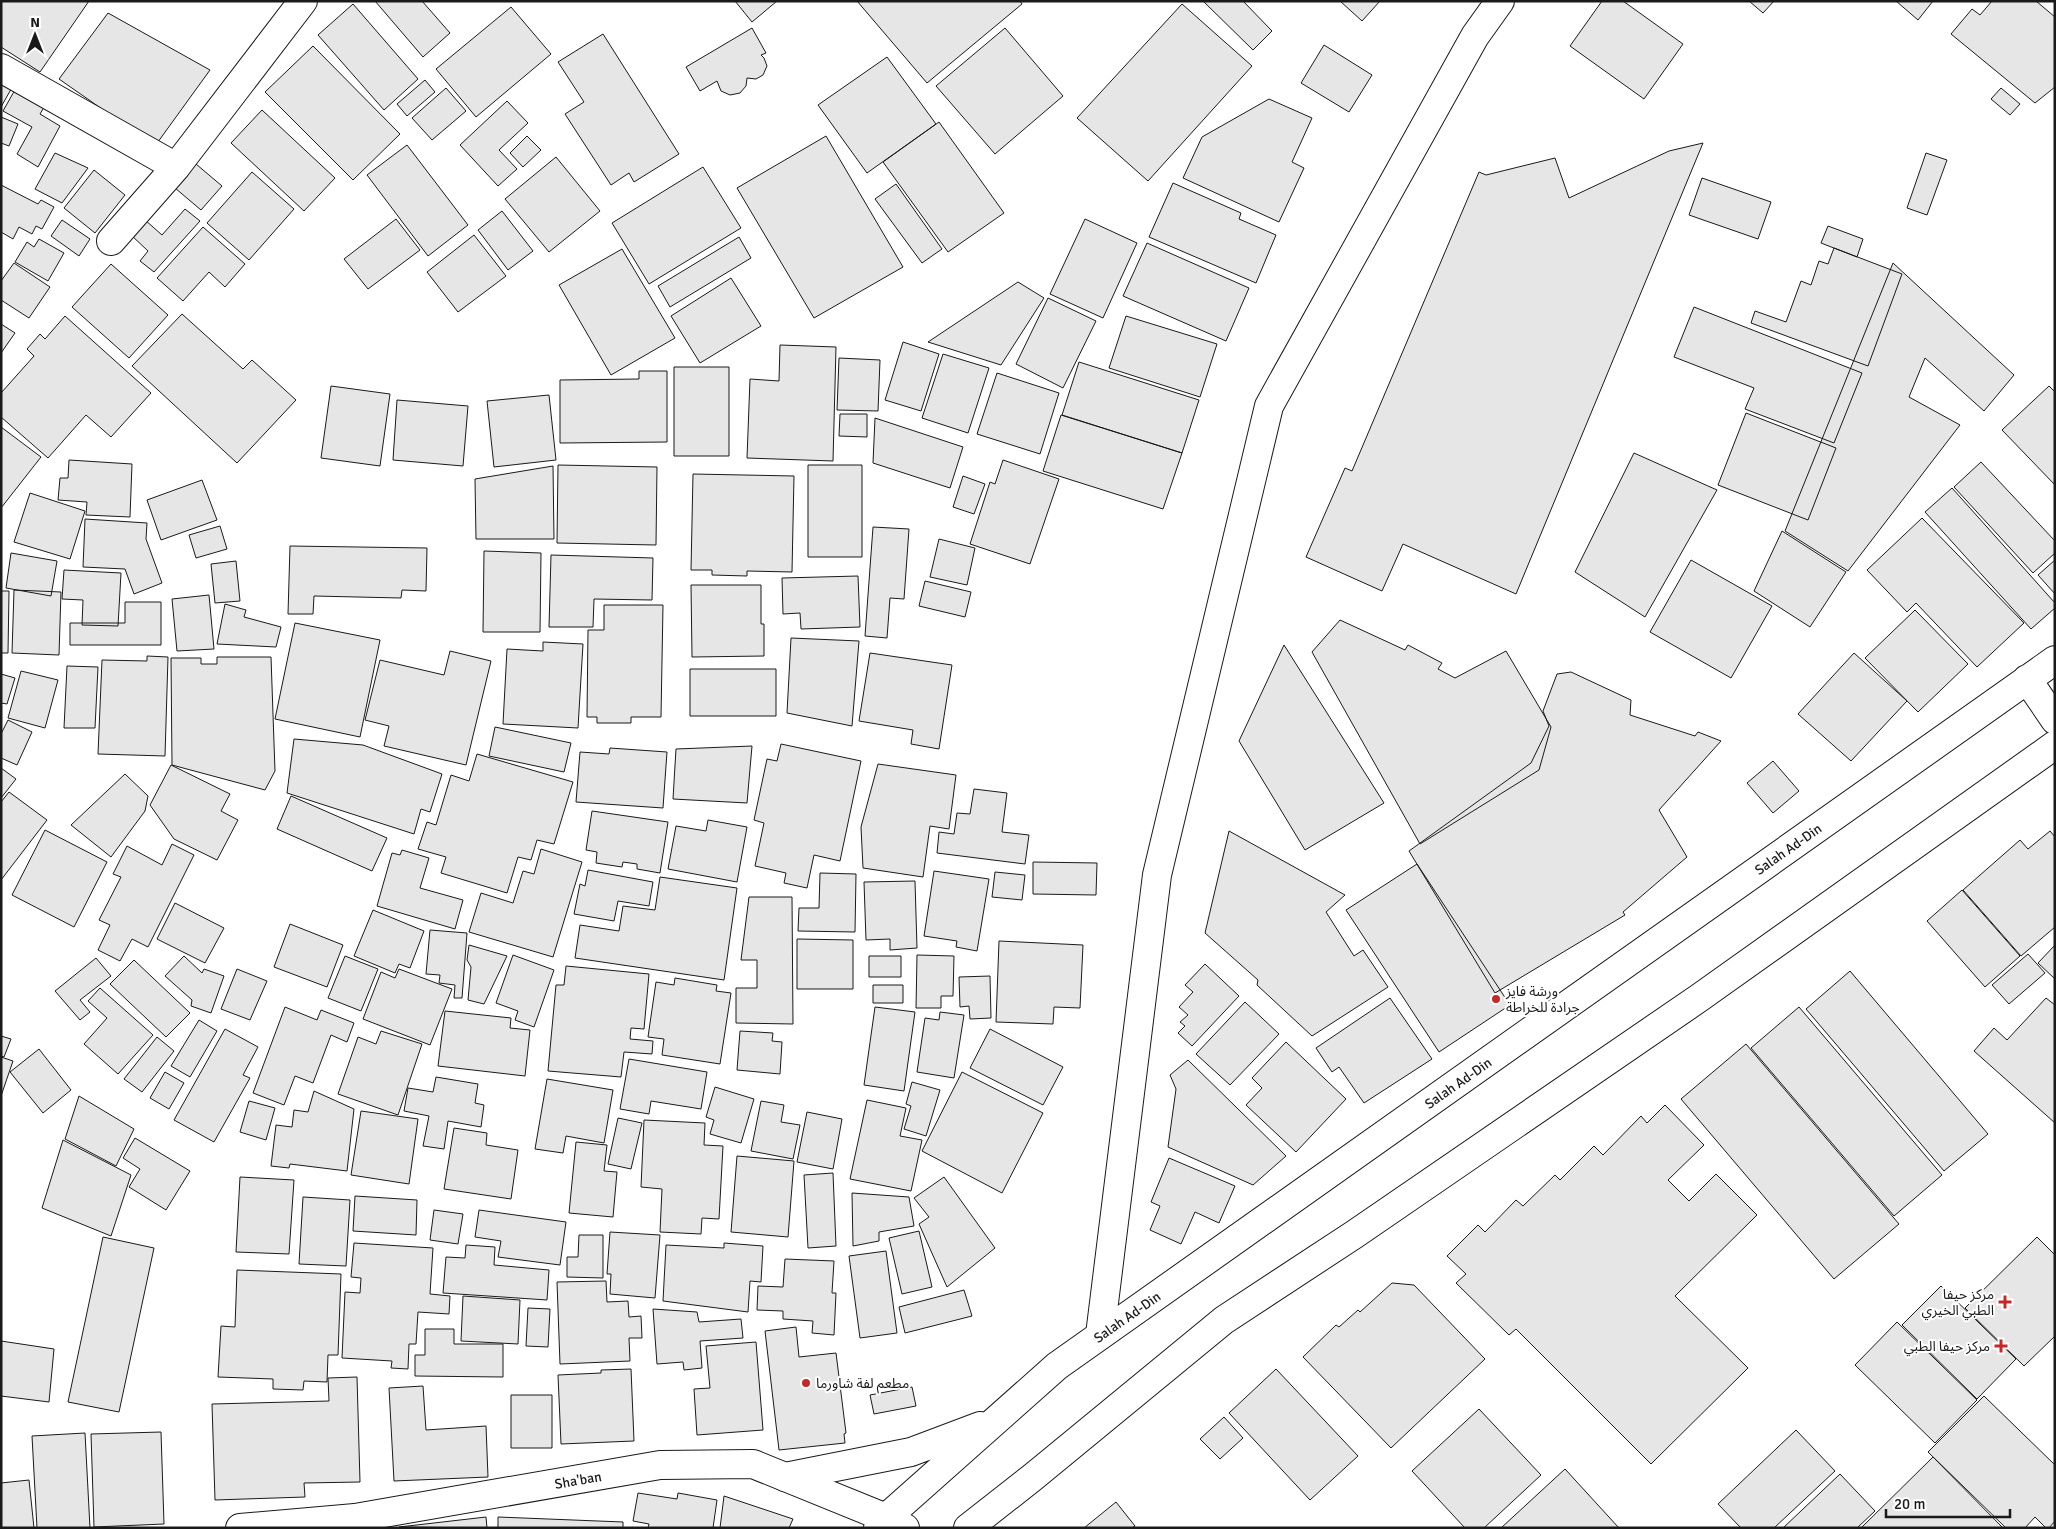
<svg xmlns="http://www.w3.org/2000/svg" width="2056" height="1529" viewBox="0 0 2056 1529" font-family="Signika,'Noto Sans Arabic',sans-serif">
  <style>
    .building { fill: #e6e6e6; stroke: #1a1a1a }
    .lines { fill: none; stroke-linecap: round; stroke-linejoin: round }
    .minor-casing { stroke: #1a1a1a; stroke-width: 30 }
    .highway-casing { stroke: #1a1a1a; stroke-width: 30 }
    .minor { stroke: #fff; stroke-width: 28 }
    .highway { stroke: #fff; stroke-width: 28 }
    .poi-dot { fill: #c62828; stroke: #fff; stroke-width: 2 }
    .labels { text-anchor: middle; stroke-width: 4; stroke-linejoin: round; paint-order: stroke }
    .street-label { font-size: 14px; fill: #1a1a1a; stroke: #fff }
    .poi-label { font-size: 14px; fill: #1a1a1a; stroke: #fff; text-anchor: start }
  </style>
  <rect width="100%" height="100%" fill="#fff"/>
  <path class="building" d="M1,1H89L40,72L1,47Z
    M375,1H422L450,33L423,57Z
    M735,1H777L752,22Z
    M857,1H1020L1022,4L927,83Z
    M1203,1H1243L1272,31L1253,50Z
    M1340,1H1380L1362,21Z
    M1602,1H1623L1683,44L1644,99L1570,46Z
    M1749,1H1774L1763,13Z
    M1896,1H1933L1918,20Z
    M1992,1H2036L2055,17V87L2035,103L1951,34L1972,9L1980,15Z
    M353,4L418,79L384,110L318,35Z
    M1182,4L1252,66L1148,181L1077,118Z
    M511,7L551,54L476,117L436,69Z
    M108,13L210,70L155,146L59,79Z
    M752,28L766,53L761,55L764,58L767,66L763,75L756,79L747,78L746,86L740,93L730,95L721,91L717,81L700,91L686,67Z
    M1005,28L1063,96L995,154L936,86Z
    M603,34L679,154L634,182L629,173L611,185L565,114L584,102L558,62Z
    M1324,45L1372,75L1349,112L1301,83Z
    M313,46L400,134L353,180L265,92Z
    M887,57L936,124L867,173L818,105Z
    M1,78L14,84L1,107Z
    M425,80L435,92L407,116L397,104Z
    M16,88L46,104L40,114L60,126L38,167L17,154L32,127L3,111Z
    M446,88L466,111L432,140L412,118Z
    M2001,88L2020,104L2010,115L1991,99Z
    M1269,99L1312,118L1292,162L1304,168L1279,222L1183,178L1202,137Z
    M507,101L528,123L499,150L517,169L498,186L460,145Z
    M262,110L335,178L304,211L231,143Z
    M1,117L18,124L9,146L1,143Z
    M939,122L1004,213L948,252L883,162Z
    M527,136L541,150L523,167L510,153Z
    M826,136L903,267L814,318L737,188Z
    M1703,143L1516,594L1403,544L1382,591L1306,557L1345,468L1352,471L1479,172L1486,175L1555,158L1569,198L1669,151Z
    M407,145L468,225L428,256L367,175Z
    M55,153L88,168L62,203L35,189Z
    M1926,153L1947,160L1927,215L1907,208Z
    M556,157L600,211L549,252L505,199Z
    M196,164L222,186L201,210L175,188Z
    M703,167L741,228L649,284L612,223Z
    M94,170L125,195L95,233L64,208Z
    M252,172L294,209L249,260L207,223Z
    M1702,178L1771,202L1758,239L1689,215Z
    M1173,183L1241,213L1239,219L1276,235L1256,283L1149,237Z
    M896,184L942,249L922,263L875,199Z
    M1,185L38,204L41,200L54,207L42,229L36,226L32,234L19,227L13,239L1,232Z
    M185,209L200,221L154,272L140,261L148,251L130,234L144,219L162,235Z
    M502,211L533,251L508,270L478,230Z
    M396,219L420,250L368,289L344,259Z
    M1085,219L1137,243L1103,318L1050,294Z
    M62,220L90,239L79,256L51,236Z
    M1828,226L1863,239L1857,257L1821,243Z
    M203,227L245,264L225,287L209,272L183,301L157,278Z
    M474,235L506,276L458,312L427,272Z
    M739,237L751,258L670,307L658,286Z
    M39,239L64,253L48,281L15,262L27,242L34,247Z
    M1147,243L1249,288L1226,341L1123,296Z
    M1834,248L1902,274L1868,366L1751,323L1755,311L1786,322L1801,281L1811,285L1819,261L1828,264Z
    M622,249L675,338L611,375L559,285Z
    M14,263L50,287L29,318L1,300V281Z
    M1893,263L2014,375L1984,411L1925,358L1909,397L1960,425L1848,571L1785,531Z
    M111,264L168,315L129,358L72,307Z
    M731,278L761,326L700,363L671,316Z
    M1018,282L1044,298L1001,365L928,342Z
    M1048,298L1096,321L1063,388L1016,364Z
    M1694,307L1862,373L1834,443L1745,409L1754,388L1674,357Z
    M182,314L243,369L252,360L296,400L237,463L132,366Z
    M65,316L151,393L111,437L86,415L48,458L1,417V393L34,356L27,349L40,334L45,339Z
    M1126,316L1217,344L1200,397L1109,368Z
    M1,324L15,333L1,353Z
    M903,342L939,354L921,411L885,400Z
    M780,345L836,347L833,461L747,458L750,379L779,381Z
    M943,354L989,368L968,433L922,418Z
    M839,358L880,360L878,411L837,410Z
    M1079,362L1199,400L1182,453L1062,415Z
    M674,367H729V456H674Z
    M639,371H667V442L560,443V380L639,379Z
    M997,373L1059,393L1040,454L977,434Z
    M331,386L390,394L380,466L321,458Z
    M2049,386L2055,392V485L2002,430Z
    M549,395L556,460L494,467L487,401Z
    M397,400L468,406L463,466L393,460Z
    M1746,413L1836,448L1808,520L1718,485Z
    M840,414H867V437L839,436Z
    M1061,415L1182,453L1163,509L1043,471Z
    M875,418L963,447L950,488L873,463Z
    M1,427L41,457L1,508Z
    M1634,453L1717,490L1645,617L1575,572Z
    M69,460L132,464L130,517L86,515L87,502L58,500L60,478H68Z
    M1003,460L1059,479L1030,564L970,544L990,482L995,484Z
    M1981,462L2055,541V553L2033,573L1954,487Z
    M558,465L657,467L656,545L557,543Z
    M808,465H862V557H808Z
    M553,466L554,539H476L475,479Z
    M693,474L794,476L792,572L747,571V576L712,575V570H691Z
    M963,476L985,484L974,514L953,507Z
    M202,480L217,520L161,540L147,500Z
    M1952,488L2055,603V608L2031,629L1925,512Z
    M30,493L85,511L70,559L14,542Z
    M1922,518L2024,623L1977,667L1916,603L1907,612L1867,570Z
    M85,519L147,523L146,539L162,583L134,594L125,569L83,567Z
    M220,526L227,549L196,558L189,535Z
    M873,527L909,529L904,599L890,598L887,638L865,636Z
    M1782,531L1846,572L1810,627L1754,591Z
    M939,539L975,548L967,585L930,577Z
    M290,546L427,548L426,591L402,590L401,598L314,596L313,614H288Z
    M484,551L541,553L540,632H483Z
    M11,553L57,561L51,596L6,588Z
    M551,555L653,558L652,600L594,599L593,627H549Z
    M1691,560L1772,606L1731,678L1650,632Z
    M2055,560V594L2038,575Z
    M236,561L240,601L215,603L211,564Z
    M64,570L121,573L118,626L82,625L83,600L62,599Z
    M858,576L860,627L801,629L800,613L783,614L782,578Z
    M925,581L971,592L965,617L919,606Z
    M691,585H761V624H764V656L692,657Z
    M14,590L61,592L59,655L12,653Z
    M1,591H9L8,653H1Z
    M209,595L214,649L177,651L172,599Z
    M125,602H161V645H70V623H125Z
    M225,604L246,610L244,617L281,627L276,647L217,644Z
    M604,605H663L661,717H631V723H597V717H587L588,630H604Z
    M1915,610L1968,664L1918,712L1865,658Z
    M1340,620L1405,650L1408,645L1442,663L1438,669L1455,678L1506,651L1551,727L1539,770L1420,844L1312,652Z
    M295,623L380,640L360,737L275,719Z
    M791,638L859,641L852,726L787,713Z
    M543,642L583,644L578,728L503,724L507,649L543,651Z
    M1284,645L1384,803L1305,850L1239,741Z
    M450,651L491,661L466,765L384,746L389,726L365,720L380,660L444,675Z
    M870,653L952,665L939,749L911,744L913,730L859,721Z
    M1854,653L1907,701L1851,761L1798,714Z
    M147,656L168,657L165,756L98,754L102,660L147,661Z
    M217,657H271L275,771L265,790L172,765L171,658H201V664H217Z
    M67,666L98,667L95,728H64Z
    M690,669H776V716H690Z
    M21,671L58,680L45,728L8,718Z
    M1571,672L1631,700L1630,715L1695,736L1698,732L1721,741L1659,810L1687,857L1623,912L1625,915L1495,993L1409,851L1531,763L1549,726L1543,711L1557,674Z
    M1,674L15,678L7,704L1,703Z
    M8,720L32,732L17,765L1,758V734Z
    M495,727L571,743L564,772L489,756Z
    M294,739L363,745L442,774L430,812L421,809L414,834L287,793Z
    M781,744L861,761L840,861L814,855L807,888L784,883L786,873L755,866L764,823L754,820L767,759L777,761Z
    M752,746L747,803L673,799L676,749Z
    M610,748L667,752L663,808L576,802L580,752L609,754Z
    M477,754L573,782L554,844L537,840L531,860L518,857L507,893L441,873L446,857L418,849L427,822L436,825L451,775L469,781Z
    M1773,761L1799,791L1773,813L1747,783Z
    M878,764L956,775L949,829L930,826L923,877L863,868L861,827Z
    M171,765L230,794L221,811L238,820L217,860L174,839L150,805Z
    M1,768L16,779L1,798Z
    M125,774L148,796L145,811L111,857L71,825Z
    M974,789L1007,793L1002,832L1029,835L1025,864L937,853L939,832L954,834L957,813L970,814Z
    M9,792L47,820L1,880V802Z
    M291,796L387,838L372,871L277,829Z
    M592,811L668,822L660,873L637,869V864L623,862L622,867L596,863L597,852L586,850Z
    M708,820L747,827L737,882L668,869L676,826L706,831Z
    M45,830L107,862L74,927L12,895Z
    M1229,831L1345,895L1326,912L1354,956L1363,950L1388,987L1312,1036L1257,985L1258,980L1205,933Z
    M2050,831L2055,837V927L2021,956L1963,890L2020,840L2028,849Z
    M172,844L194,855L148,947L132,939L120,961L98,950L110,925L99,920L121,877L113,874L127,846L162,865Z
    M541,849L582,862L553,957L469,932L481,893L513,903L523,871L534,874Z
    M402,850L429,858L420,888L463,900L455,929L377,906L392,853L400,855Z
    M1033,862L1097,863L1096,895L1033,894Z
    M1417,864L1510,1005L1439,1052L1346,910Z
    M588,870L653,882L649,906L618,901L614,921L574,914L580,884L585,886Z
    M934,871L989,879L977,951L956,947L957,941L924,936Z
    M995,872L1025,875L1022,900L992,897Z
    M820,873L856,874L855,932L798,931L799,908H819Z
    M660,877L737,888L724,980L575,958L580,925L619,931L623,906L655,910Z
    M915,881L917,948L890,950V939L866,940L864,882Z
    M1962,890L2020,956L1985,987L1927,921Z
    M749,897H792L793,1024L736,1023V988H757V960H741Z
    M175,903L224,928L205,963L157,939Z
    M373,910L424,931L410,968L399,964L395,973L354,956Z
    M290,924L343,945L327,987L274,967Z
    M430,930L467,933L462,998H454L455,985L439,983L440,975L426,974Z
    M797,939L853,940V989H797Z
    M999,941L1083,945L1080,1008L1054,1007L1053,1024L996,1022Z
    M469,945L507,956L484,1004L468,1000L471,967L467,960Z
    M2055,945V979L2038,963Z
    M2028,954L2045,973L2009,1004L1992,985Z
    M513,955L554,970L534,1027L515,1020L518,1011L496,1003Z
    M917,955L954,956L953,996H941V1008H916Z
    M184,956L202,973L204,969L224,976L211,1013L191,1006L192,1000L165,976Z
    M345,956L378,969L361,1011L328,998Z
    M869,956H901V977H869Z
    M96,958L111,976L80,1000L90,1012L80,1020L55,991Z
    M134,960L190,1013L166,1037L110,984Z
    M1205,964L1239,996L1192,1046L1178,1033L1185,1026L1180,1022L1188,1015L1179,1007L1193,992L1185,985Z
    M566,966L649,974L644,1029L631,1028L630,1039L653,1041L652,1054L624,1052L621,1077L548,1071L556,985H564Z
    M237,969L267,981L250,1020L221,1009Z
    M399,969L452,989L430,1045L363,1019L381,972L395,978Z
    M1850,971L1988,1134L1944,1171L1806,1009Z
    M990,976L991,1018L970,1019L969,1006L960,1007L959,977Z
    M675,978L717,985L716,991L731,993L720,1064L662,1055L664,1039L648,1037L656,982L674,985Z
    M873,985H903V1003H873Z
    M100,988L153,1035L118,1074L84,1044L107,1018L88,1001Z
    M1390,998L1432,1059L1364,1103L1339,1067L1332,1072L1316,1048Z
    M2046,998L2055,1005V1123L1974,1051L1994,1028L2007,1040Z
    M1245,1002L1279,1034L1230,1085L1196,1054Z
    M285,1007L317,1020L321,1010L354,1023L347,1042L331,1035L313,1083L295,1076L284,1105L253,1093Z
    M875,1007L915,1012L904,1091L864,1085Z
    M1799,1007L1942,1175L1894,1216L1751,1048Z
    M445,1011L511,1018L510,1028L530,1030L525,1076L438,1066Z
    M940,1012L964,1015L954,1078L917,1072L925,1018L939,1020Z
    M199,1020L217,1031L190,1077L171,1066Z
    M225,1029L258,1047L243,1075L250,1078L214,1142L174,1120Z
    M990,1029L1063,1067L1043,1105L970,1068Z
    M381,1031L422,1044L398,1115L338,1094L358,1037L376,1044Z
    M740,1031L773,1033L772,1041L782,1042L780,1074L737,1070Z
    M1,1036L11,1039L4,1057L1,1056Z
    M157,1037L174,1051L142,1092L124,1079Z
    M1286,1042L1346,1099L1296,1152L1246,1105L1262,1088L1252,1078Z
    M1746,1044L1899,1224L1834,1279L1681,1099Z
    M39,1049L71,1090L43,1113L10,1072Z
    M1,1057L13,1061L1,1096Z
    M629,1059L707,1072L701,1109L651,1101L649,1114L620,1109Z
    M1188,1060L1286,1156L1253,1185L1168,1147L1176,1089L1170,1075Z
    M165,1072L184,1083L169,1109L150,1098Z
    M962,1072L1043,1113L1002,1193L922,1151Z
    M436,1077L478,1084L475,1103L484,1105L481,1127L448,1121L444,1149L423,1146L429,1116L404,1111L408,1088L433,1092Z
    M547,1079L613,1090L604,1143L566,1136L563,1153L535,1149Z
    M912,1082L940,1090L926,1136L904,1129L911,1106L906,1104Z
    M715,1087L754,1099L741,1143L710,1134L714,1120L706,1117Z
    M314,1091L354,1109L347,1171L290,1164L289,1168L271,1166L276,1125L292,1127L294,1110L308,1112Z
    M79,1096L134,1129L116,1166L65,1139Z
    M867,1100L906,1108L900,1136L922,1140L911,1191L850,1179Z
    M249,1101L275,1108L266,1140L240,1132Z
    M761,1101L784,1105L781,1122L800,1125L793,1159L751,1151Z
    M1665,1105L1704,1145L1668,1180L1689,1201L1716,1174L1757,1215L1675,1296L1748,1368L1651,1464L1516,1329L1509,1335L1456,1283L1466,1274L1447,1256L1478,1225L1485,1232L1516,1200L1523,1206L1555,1175L1560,1180L1594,1146L1603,1155L1641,1116L1647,1123Z
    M361,1111L418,1119L409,1184L351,1175Z
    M807,1112L842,1119L833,1169L797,1162Z
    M618,1118L642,1123L631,1169L608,1164Z
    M644,1120L705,1123L704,1145L723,1146L719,1219L702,1218L701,1234L660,1232L662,1189L641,1187Z
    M454,1128L487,1133L486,1145L518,1150L511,1199L444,1189Z
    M135,1138L190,1171L166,1210L129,1187L140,1169L123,1158Z
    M63,1140L131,1175L111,1236L42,1208Z
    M576,1142L607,1145L604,1171L617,1172L613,1217L569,1213Z
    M737,1156L794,1161L788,1237L731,1232Z
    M1169,1158L1235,1186L1219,1223L1195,1212L1181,1244L1150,1230L1160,1206L1151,1202Z
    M833,1173L836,1246L808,1248L804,1175Z
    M240,1177L294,1180L289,1254L236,1252Z
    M944,1177L995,1248L947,1287L919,1224L929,1217L914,1198Z
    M852,1193L909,1197L914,1226L879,1232V1241L853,1246Z
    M355,1196L417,1200L416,1235L353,1231Z
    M303,1197L350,1200L346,1266L299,1264Z
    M434,1210L463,1214L458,1244L430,1240Z
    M479,1210L566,1222L560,1265L498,1257L501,1241L475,1237Z
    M919,1231L932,1287L902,1294L889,1238Z
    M610,1232L660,1235L655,1298L610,1294L611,1274H607Z
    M579,1235H603V1278L567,1277V1257H578Z
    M103,1237L154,1248L119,1412L68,1402Z
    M2037,1237L2055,1255V1336L2024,1366L1965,1308Z
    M354,1243L433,1248L430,1294L450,1296L449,1314L418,1312L416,1344H409L408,1369L391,1368L392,1361L342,1358L345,1292L360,1293L361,1278L351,1277Z
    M724,1243L763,1246L761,1282L750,1281L748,1312L663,1301L666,1245L724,1248Z
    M466,1245L495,1247L494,1265L549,1270L547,1300L443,1293L446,1257L465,1258Z
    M886,1251L897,1333L860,1338L849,1256Z
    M785,1259L834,1261L832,1293H836L834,1335L812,1333L813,1321L783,1319V1311L757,1310L758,1286L783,1287Z
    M237,1270L341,1274L338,1355H328L327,1382L304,1381L303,1390L273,1389V1379L218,1377L221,1326L235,1327Z
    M606,1281L607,1302L628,1301L629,1317L641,1316L642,1338H629L630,1361L560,1364L557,1282Z
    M1392,1283L1414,1285L1485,1359L1391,1448L1303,1357L1336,1325L1339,1327L1358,1310L1360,1312Z
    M1941,1286L2016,1359L1977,1399L1902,1325Z
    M964,1290L972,1316L905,1333L899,1307Z
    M463,1296L520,1300L518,1344L461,1341Z
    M528,1308L550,1309L548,1347L526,1346Z
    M653,1309L697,1312L699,1322L741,1319L743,1338L700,1341L702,1368L684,1370L683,1362L657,1364Z
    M1897,1322L1977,1400L1935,1443L1855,1365Z
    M796,1327L799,1357L836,1353L846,1433L844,1434L845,1443L779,1450L765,1331Z
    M425,1329H454V1344H503V1377L415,1376V1355H425Z
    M1,1341L54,1349L49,1402L1,1396Z
    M756,1342L763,1430L697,1435L694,1389L710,1388L706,1346Z
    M631,1369L634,1441L561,1444L558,1375L601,1373V1370Z
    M1276,1369L1358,1456L1310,1500L1229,1413Z
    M357,1377L360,1482L304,1483L305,1497L215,1500L212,1404L329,1401L328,1378Z
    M423,1386L426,1430L486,1426L488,1477L394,1481L389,1388Z
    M912,1387L916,1406L874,1414L870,1395Z
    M511,1395H552V1448H511Z
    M1984,1396L2055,1465V1521L2049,1528H2046L2035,1517L2025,1528H2006L1928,1452Z
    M1479,1409L1541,1475L1484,1528H1465L1412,1471Z
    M1224,1417L1243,1438L1220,1459L1200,1439Z
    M1796,1430L1835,1471L1774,1528H1741L1718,1504Z
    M161,1432L164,1524L94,1527L91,1434Z
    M85,1433L90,1528H37L32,1436Z
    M1933,1457L2003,1528H1861Z
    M1565,1469L1619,1528H1501Z
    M1840,1474L1875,1511L1857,1528H1783Z
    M29,1480L34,1528H1V1483Z
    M638,1493L677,1499L678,1493L717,1500L713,1528H648L649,1524L633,1521Z
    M724,1496L793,1519L789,1528H720Z
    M1116,1502L1135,1526L1132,1528H1084Z
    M486,1517L487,1528L399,1527Z
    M498,1517L623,1522V1528H498Z"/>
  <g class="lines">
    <g class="minor-casing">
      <path id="minor" d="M1,68L176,167
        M111,241L176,167L303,1
        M1100,1335L1157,875L1269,406L1475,36L1500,1
        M240,1528L355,1518L660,1465L753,1464L886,1518L905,1528"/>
    </g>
    <g class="highway-casing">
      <path id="highway" d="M2027,679L2055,720
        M785,1477L911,1452L980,1426
        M878,1528L886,1518L1057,1366L2055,660
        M968,1528L1033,1477L1224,1320L1355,1234L1699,998L2055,745"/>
    </g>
    <use href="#minor" class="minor"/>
    <use href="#highway" class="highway"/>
  </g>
  <g class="poi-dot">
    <circle cx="1496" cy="999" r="5"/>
    <path d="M2002.5 1294.5h5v5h5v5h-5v5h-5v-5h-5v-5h5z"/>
    <path d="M1998.5 1338.5h5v5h5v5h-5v5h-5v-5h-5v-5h5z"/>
    <circle cx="806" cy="1383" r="5"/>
  </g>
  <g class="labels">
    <g class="street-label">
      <text transform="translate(1788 849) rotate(-35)" y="5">Salah Ad-Din</text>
      <text transform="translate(1458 1083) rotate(-35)" y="5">Salah Ad-Din</text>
      <text transform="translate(1127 1317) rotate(-35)" y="5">Salah Ad-Din</text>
      <text transform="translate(578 1480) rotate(-10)" y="5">Sha'ban</text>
    </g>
    <g class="poi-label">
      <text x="1506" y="996">ورشة فايز<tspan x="1506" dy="16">جرادة للخراطة</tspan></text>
      <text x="1994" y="1299" text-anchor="end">مركز حيفا<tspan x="1994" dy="16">الطبي الخيري</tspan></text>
      <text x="1990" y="1351" text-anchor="end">مركز حيفا الطبي</text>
      <text x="816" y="1388">مطعم لفة شاورما</text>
    </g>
  </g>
  <rect width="2056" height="1529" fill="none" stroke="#1a1a1a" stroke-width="5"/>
  <g transform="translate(35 35)" stroke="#ffffff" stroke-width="4" paint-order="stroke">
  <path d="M0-4L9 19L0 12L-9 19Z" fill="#1a1a1a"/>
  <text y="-8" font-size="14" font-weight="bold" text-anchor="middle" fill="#1a1a1a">N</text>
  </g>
  <path d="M1886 1509v8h124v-8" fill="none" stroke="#1a1a1a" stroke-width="2.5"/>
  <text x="1894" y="1509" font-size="15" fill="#1a1a1a" stroke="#ffffff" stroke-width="4" paint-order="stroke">20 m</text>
</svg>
